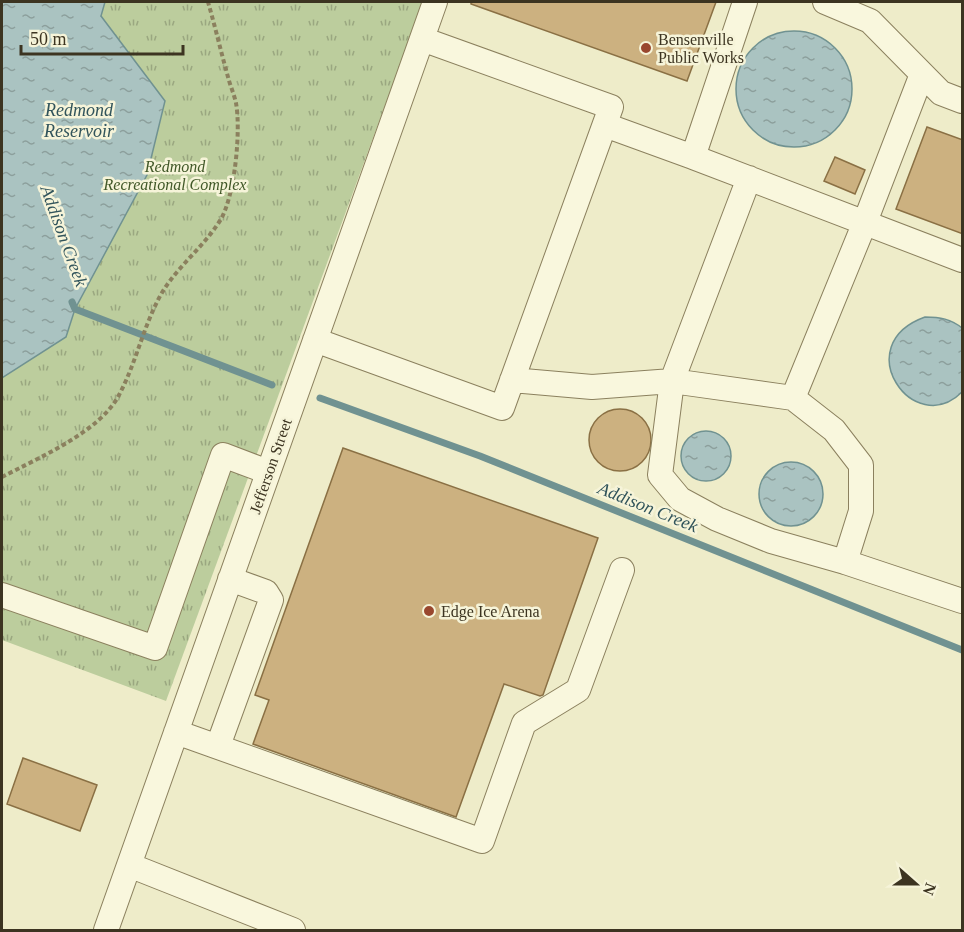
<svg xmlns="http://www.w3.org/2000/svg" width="964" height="932" viewBox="0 0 964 932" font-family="'Times New Roman',serif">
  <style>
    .park { fill: url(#park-tufts) }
    .water { fill: url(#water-ripples); stroke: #709291; stroke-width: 1.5 }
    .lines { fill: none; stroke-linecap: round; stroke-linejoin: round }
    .stream { stroke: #709291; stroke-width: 7 }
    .building { fill: #ccb180; stroke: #8a7044; stroke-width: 1.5 }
    .minor-casing { stroke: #8b805e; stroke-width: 26 }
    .path { stroke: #8b805e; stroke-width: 4; stroke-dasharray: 4.5 3; stroke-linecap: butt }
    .minor { stroke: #f9f7dd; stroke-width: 24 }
    .poi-dot { fill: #99472e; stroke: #f6f4d9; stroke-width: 2 }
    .labels { text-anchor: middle; stroke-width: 5; stroke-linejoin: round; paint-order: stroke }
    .poi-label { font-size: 16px; fill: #3c3421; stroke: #f6f4d9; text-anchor: start }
    .park-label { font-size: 16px; font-style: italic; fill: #415828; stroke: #f6f4d9 }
    .street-label { font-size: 16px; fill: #3c3421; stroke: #f6f4d9 }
    .water-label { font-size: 18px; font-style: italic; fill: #31545b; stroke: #f6f4d9 }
  </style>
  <defs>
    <pattern id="park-tufts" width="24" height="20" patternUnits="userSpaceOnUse" patternTransform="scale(1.5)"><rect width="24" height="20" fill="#bccd9d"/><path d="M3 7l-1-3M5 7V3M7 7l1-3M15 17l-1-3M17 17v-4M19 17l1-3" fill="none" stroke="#9aa780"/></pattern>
    <pattern id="water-ripples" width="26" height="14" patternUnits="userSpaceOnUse" patternTransform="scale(1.5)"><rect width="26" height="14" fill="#aac3c1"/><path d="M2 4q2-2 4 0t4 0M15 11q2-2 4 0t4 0" fill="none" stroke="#8c9f9c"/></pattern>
  </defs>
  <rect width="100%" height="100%" fill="#eeecc9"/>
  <path class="park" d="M2,2H423L166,701L2,640Z"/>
  <path class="water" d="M2,2H105L101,16L165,101L147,175L75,309L66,337L2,378Z
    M736 89a58 58 0 1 1 116 0a58 58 0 1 1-116 0Z
    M925,317C940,317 951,319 962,328V392C914,440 847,345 925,317Z
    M681 456a25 25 0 1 1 50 0a25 25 0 1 1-50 0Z
    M759 494a32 32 0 1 1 64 0a32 32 0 1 1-64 0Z"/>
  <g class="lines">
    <path class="stream" d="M72,302L75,309L272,385
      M320,398L480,456L962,650"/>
  </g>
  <path class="building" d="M471,2H716L687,81L471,4Z
    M927,127L963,140V234L896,209Z
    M835,157L865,170L855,194L824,181Z
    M589 440a31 31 0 1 1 62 0a31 31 0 1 1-62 0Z
    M343,448L598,538L543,695L540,696L504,684L456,817L253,744L269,700L255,695Z
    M23,758L97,785L80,831L7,804Z"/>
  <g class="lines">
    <g class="minor-casing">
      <path id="minor" d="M825,2L870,21L941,93L962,101
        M605,125L693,157L745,2
        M693,157L962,260
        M749,178L672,381L660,475L680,499L717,519L771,541L845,562L962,601
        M315,340L502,408L611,107L422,39
        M512,380L592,387L672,381L793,398L865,222L922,74
        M793,398L834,430L861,465V511L845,562
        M2,595L155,648L223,455L268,472
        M176,732L482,841L524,723L578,690L622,570
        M218,746L271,600L266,592L230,579
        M129,865L293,930
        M106,930L435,2"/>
    </g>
    <path class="path" d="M2,477C38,458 100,432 119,395C135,365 142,332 157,302C172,270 203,249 221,219C235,194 241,131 236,103C234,94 230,85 228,77C221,52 215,26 208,2"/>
    <use href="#minor" class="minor"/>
  </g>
  <g class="poi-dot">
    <circle cx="646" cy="48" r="6"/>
    <circle cx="429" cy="611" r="6"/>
  </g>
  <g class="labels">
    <g class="poi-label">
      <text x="658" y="45">Bensenville<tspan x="658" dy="18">Public Works</tspan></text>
      <text x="441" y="617">Edge Ice Arena</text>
    </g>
    <g class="park-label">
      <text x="175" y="172">Redmond<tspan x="175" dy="18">Recreational Complex</tspan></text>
    </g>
    <g class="street-label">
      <text transform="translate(270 466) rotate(-71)" y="6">Jefferson Street</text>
    </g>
    <g class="water-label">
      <text x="79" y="116">Redmond<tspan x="79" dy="21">Reservoir</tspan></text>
      <text transform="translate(64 236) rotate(70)" y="6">Addison Creek</text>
      <text transform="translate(648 507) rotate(22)" y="6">Addison Creek</text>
    </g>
  </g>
  <rect width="964" height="932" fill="none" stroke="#3c3421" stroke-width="6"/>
  <g transform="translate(916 884) rotate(111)" stroke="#f6f4d9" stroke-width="4.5" paint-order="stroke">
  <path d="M0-4.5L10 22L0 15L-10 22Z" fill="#3c3421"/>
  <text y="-9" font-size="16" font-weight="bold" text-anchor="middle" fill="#3c3421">N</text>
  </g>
  <path d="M21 45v9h162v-9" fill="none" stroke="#3c3421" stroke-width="3"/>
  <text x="30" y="45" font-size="18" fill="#3c3421" stroke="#f6f4d9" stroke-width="4.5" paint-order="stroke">50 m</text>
</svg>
